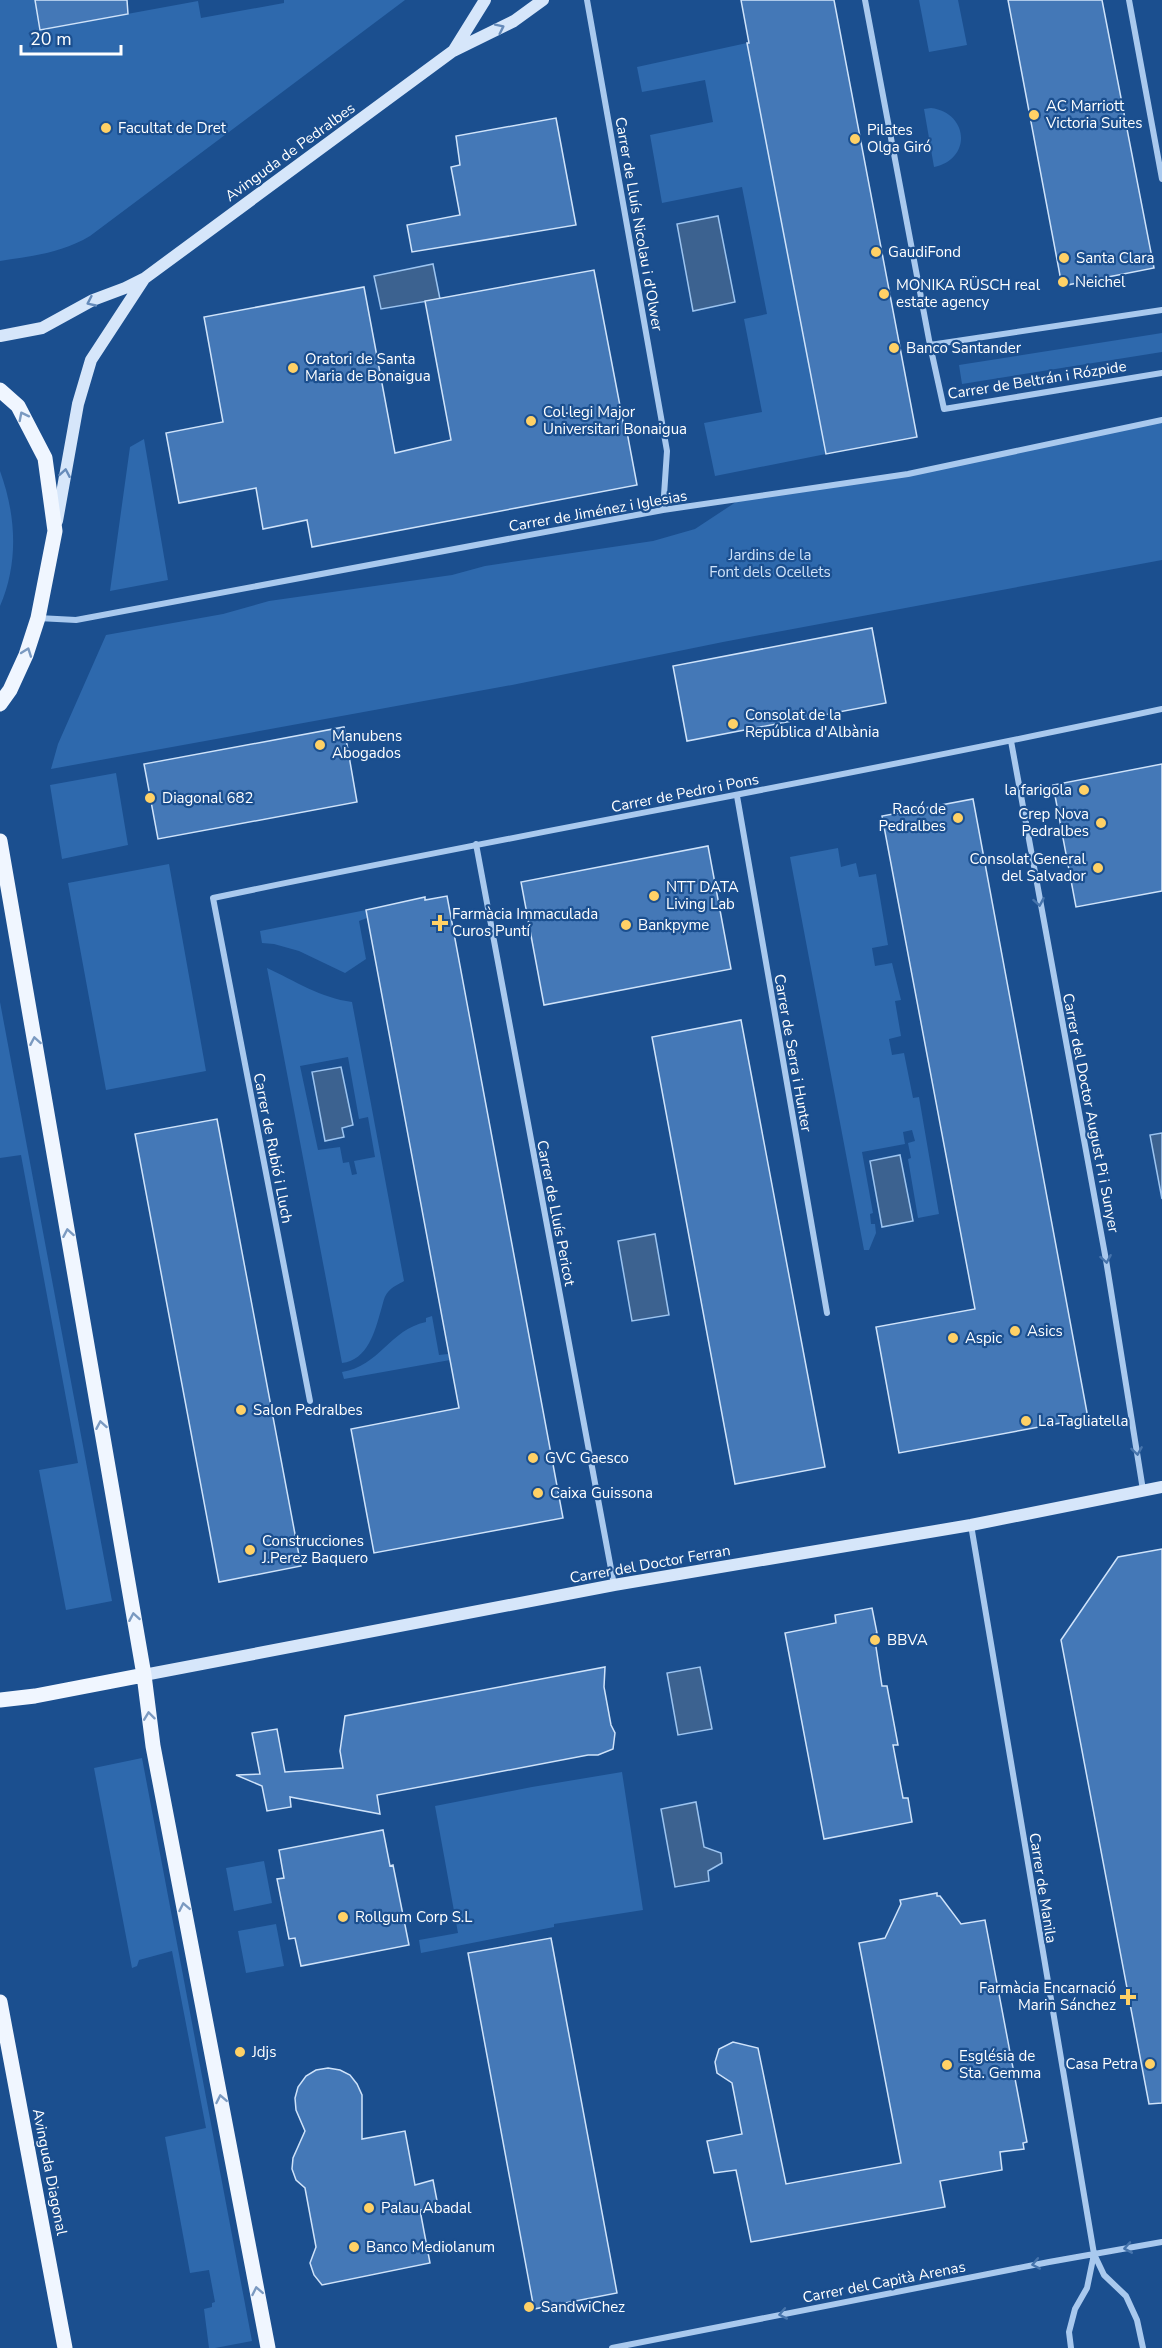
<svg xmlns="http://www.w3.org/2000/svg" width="1162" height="2348" viewBox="0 0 1162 2348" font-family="'Nunito Sans',sans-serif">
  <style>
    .green { fill: #2e69ad; fill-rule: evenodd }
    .water { fill: #3c6290; stroke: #9cc4f0; stroke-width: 1.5 }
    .building { fill: #4478b7; stroke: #cfe3fa; stroke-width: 1.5 }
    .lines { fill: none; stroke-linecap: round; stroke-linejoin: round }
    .street { stroke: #a9c9ee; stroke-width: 6 }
    .secondary { stroke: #d6e6fa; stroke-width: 12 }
    .primary { stroke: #f0f6ff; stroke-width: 15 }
    .oneway { stroke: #668bba }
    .oneway2 { stroke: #7b9ac1 }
    .oneway3 { stroke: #4674ac }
    .poi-dot { fill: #ffd166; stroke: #1b4f8f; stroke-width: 2 }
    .labels { text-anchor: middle; stroke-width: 4.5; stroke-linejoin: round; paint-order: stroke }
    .poi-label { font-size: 15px; fill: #fff; stroke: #1b4f8f; text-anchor: start }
    .street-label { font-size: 15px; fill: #fff; stroke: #1b4f8f }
    .park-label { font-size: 15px; fill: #cfe3fa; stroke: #1b4f8f }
  </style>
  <rect width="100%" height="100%" fill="#1b4f8f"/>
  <path class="green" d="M0,0H37L40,30L198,1L201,18L284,3V0H405L90,236C62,253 32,256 0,261Z
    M919,0H958L967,45L929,52Z
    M747,43L826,454L715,476L704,423L762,412L744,319L767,314L742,187L662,203L650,135L713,122L705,80L642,92L637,67Z
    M931,108C969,113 972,159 934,167L924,109Z
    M1162,333V352L962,384L959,365Z
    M1162,421V560L723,642L512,685L51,769L58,744L106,635L223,614L269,601L452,575L485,566L653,541L695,529L742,498L908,474Z
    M144,439L168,580L110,591L130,447Z
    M0,471C16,515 19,562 0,606Z
    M116,773L128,845L62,859L50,785Z
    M838,848L841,867L856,863L859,877L876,874L888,945L872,948L875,966L892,963L901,1000L895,1001L901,1036L889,1039L892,1055L904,1053L913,1098L919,1097L939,1214L918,1218L908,1159L911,1158L908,1143L915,1141L912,1130L903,1132L905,1144L862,1152L873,1213L870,1214L871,1224H875L876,1233L869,1250H864L790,857Z
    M169,864L206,1071L106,1090L68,883Z
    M366,910L367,918L359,921L366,959L345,973L299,951L274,944L262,943L260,931Z
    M267,968C295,981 321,998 352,1002L404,1281C399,1284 392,1287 388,1292C384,1296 383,1304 381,1310C375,1331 368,1360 342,1363ZM348,1057L359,1119L368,1117L375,1157L354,1161L357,1174L352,1175L349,1162L343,1163L340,1147L318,1150L300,1066Z
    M0,1002L112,1601L66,1610L39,1470L78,1463L21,1155L0,1158Z
    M432,1316L439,1355L448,1354L450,1360L344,1379L342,1372C380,1366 389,1330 426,1322V1318Z
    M142,1758L252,2341L215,2348H209L204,2309L212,2307V2303L215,2302L209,2270L190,2273L165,2137L206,2128L172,1951L139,1960L137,1966L132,1968L94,1768Z
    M622,1772L643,1910L554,1924V1927L421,1953L419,1940L458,1933L435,1806L532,1787Z
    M264,1861L272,1903L234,1911L226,1868Z
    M276,1924L284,1966L246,1973L238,1931Z"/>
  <path class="water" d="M718,216L735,302L693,311L677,224Z
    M433,264L440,299L381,309L374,276Z
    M341,1067L353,1125L342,1128L344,1137L325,1141L312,1072Z
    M1162,1133V1199L1150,1135Z
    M900,1155L913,1221L882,1227L870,1161Z
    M655,1234L669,1315L632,1321L618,1241Z
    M700,1667L712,1729L678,1735L667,1673Z
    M696,1802L704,1847L721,1853L722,1863L708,1871L709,1881L675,1887L661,1809Z"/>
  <path class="building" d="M35,0H127L128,14L40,30Z
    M741,0H834L917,437L826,454L747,43H749Z
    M1008,0H1102L1154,268L1062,286Z
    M556,118L576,225L412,252L407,225L460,215L451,167L460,165L456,136Z
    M594,270L625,432H627L637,485L312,547L307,520L263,529L256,488L179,503L166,433L223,422L204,317L364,287L395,453L451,440L425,301Z
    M872,628L886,703L687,741L673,666Z
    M344,727L357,802L158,839L144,764Z
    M1162,764V891L1076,907L1053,785Z
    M973,799L1088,1418L899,1453L876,1327L975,1309L882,816Z
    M708,846L731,969L544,1005L521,882Z
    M447,896L563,1518L374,1553L351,1429L459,1408L366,910L425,897V900Z
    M741,1020L825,1467L735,1484L652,1037Z
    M217,1119L301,1566L219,1582L135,1134Z
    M1162,1549V2103L1149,2104L1061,1640L1118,1557Z
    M872,1608L877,1633L874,1634L882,1686H887L898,1745H893L903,1798H908L912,1822L824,1839L785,1633L836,1623L835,1615Z
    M605,1667L604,1687L611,1725L615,1733L613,1749L598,1755H588L377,1795L380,1814L290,1797L291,1807L267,1811L262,1786L236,1775L260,1774L252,1733L277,1729L285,1772L343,1768L340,1751L345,1716Z
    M383,1830L390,1866L393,1865L409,1945L301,1966L295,1938L289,1939L277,1879L284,1878L279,1850Z
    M937,1893V1896H940L961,1924L985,1920L1027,2142L1023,2143L1024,2149L1000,2152L1002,2170L940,2181L945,2207L751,2242L736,2170L714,2173L707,2141L742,2134L732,2083L717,2073L715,2062L719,2049L733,2042L758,2048L786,2184L901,2163L859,1943L885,1938L901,1904L900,1900Z
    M551,1938L617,2293L534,2309L468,1953Z
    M328,2068L340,2070L350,2075L357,2084L362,2095V2139L405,2131L415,2185L433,2180L438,2206L420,2210L430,2263L322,2285L314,2275L310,2263L316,2247L305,2188L296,2180L292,2169L293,2158L305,2131L296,2110L295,2098L298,2087L306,2076L316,2070Z"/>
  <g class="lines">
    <path class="street" d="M587,0L667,451L663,510
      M865,0L930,345
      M1129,0L1162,179
      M1162,310L930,345L944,409L1162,373
      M38,618L76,620L663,510L908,474L1162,420
      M1011,741L1106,1260L1143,1490
      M737,796L827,1313
      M476,844L614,1585
      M310,1401L213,898C528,832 847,777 1162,709
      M971,1525L1094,2254L1104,2275L1126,2296L1137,2320L1143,2348
      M612,2348L1049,2262L1162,2242
      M1071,2348L1069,2332L1075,2309L1087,2288L1094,2254"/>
    <path class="secondary" d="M454,50L485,0
      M0,336L42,328L93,300L125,288L145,278L453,51L514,21L543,0
      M57,521L78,404L91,360L144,279
      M144,1675L614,1585L971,1525L1162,1487"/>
    <path class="primary" d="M0,390L18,406L45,458L55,531L38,618L26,655L10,690L0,704
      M0,841L144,1675L153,1746L268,2348
      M0,1700L35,1696L144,1675
      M0,2002L65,2348"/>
  </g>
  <defs><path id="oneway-chevron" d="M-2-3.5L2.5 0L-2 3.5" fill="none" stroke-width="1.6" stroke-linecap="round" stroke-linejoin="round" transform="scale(1.5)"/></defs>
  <g class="oneway">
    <use href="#oneway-chevron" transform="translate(500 28) rotate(-26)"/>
    <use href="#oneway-chevron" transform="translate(91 302) rotate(155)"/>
    <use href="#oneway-chevron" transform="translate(65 473) rotate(-80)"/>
  </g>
  <g class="oneway2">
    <use href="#oneway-chevron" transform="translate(23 416) rotate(-117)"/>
    <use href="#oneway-chevron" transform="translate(27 652) rotate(-70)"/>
    <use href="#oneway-chevron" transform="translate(35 1041) rotate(-100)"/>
    <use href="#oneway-chevron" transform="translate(68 1233) rotate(-100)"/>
    <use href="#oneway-chevron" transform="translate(101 1425) rotate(-100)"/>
    <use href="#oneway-chevron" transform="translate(134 1617) rotate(-100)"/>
    <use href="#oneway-chevron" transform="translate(149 1716) rotate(-97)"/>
    <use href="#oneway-chevron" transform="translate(184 1907) rotate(-101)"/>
    <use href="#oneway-chevron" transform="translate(221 2099) rotate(-101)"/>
    <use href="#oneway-chevron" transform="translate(257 2291) rotate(-101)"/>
  </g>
  <g class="oneway3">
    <use href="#oneway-chevron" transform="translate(1039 902) rotate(80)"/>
    <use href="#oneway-chevron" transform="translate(1106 1259) rotate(80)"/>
    <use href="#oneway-chevron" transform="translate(1137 1451) rotate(81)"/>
    <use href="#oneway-chevron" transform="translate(1128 2248) rotate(170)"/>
    <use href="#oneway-chevron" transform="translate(1036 2264) rotate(169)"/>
    <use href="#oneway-chevron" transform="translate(783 2314) rotate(169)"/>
  </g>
  <g class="poi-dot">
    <circle cx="1034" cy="115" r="6"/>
    <circle cx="106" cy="128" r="6"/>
    <circle cx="855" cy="139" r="6"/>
    <circle cx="876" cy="252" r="6"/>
    <circle cx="1064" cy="258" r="6"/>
    <circle cx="1063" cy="282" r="6"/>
    <circle cx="884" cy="294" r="6"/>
    <circle cx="894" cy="348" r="6"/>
    <circle cx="293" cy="368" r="6"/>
    <circle cx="531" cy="421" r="6"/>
    <circle cx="733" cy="724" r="6"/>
    <circle cx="320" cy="745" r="6"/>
    <circle cx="1084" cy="790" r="6"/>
    <circle cx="150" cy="798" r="6"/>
    <circle cx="958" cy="818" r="6"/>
    <circle cx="1101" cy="823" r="6"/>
    <circle cx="1098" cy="868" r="6"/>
    <circle cx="654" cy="896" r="6"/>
    <path d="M437 914h6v6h6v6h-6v6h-6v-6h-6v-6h6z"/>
    <circle cx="626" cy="925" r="6"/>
    <circle cx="1015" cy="1331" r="6"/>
    <circle cx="953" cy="1338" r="6"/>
    <circle cx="241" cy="1410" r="6"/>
    <circle cx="1026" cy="1421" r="6"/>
    <circle cx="533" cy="1458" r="6"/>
    <circle cx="538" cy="1493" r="6"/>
    <circle cx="250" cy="1550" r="6"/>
    <circle cx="875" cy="1640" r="6"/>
    <circle cx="343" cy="1917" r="6"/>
    <path d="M1125 1988h6v6h6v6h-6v6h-6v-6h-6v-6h6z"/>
    <circle cx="240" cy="2052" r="6"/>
    <circle cx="1150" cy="2064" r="6"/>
    <circle cx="947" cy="2065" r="6"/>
    <circle cx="369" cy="2208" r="6"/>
    <circle cx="354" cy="2247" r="6"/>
    <circle cx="529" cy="2307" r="6"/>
  </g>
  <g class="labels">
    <g class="poi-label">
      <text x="1046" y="111">AC Marriott<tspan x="1046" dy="17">Victoria Suites</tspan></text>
      <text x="118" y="133">Facultat de Dret</text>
      <text x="867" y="135">Pilates<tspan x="867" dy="17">Olga Giró</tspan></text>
      <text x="888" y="257">GaudiFond</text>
      <text x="1076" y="263">Santa Clara</text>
      <text x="1075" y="287">Neichel</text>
      <text x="896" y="290">MONIKA RÜSCH real<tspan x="896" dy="17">estate agency</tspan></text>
      <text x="906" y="353">Banco Santander</text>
      <text x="305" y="364">Oratori de Santa<tspan x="305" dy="17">Maria de Bonaigua</tspan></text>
      <text x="543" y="417">Col·legi Major<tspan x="543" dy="17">Universitari Bonaigua</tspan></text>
      <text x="745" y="720">Consolat de la<tspan x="745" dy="17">República d'Albània</tspan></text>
      <text x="332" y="741">Manubens<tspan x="332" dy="17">Abogados</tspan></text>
      <text x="1072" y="795" text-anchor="end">la farigola</text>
      <text x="162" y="803">Diagonal 682</text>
      <text x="946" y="814" text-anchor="end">Racó de<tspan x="946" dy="17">Pedralbes</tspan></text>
      <text x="1089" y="819" text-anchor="end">Crep Nova<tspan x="1089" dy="17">Pedralbes</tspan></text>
      <text x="1086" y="864" text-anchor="end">Consolat General<tspan x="1086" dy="17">del Salvador</tspan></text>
      <text x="666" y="892">NTT DATA<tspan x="666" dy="17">Living Lab</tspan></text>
      <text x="452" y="919">Farmàcia Immaculada<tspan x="452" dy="17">Curos Puntí</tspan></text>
      <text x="638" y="930">Bankpyme</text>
      <text x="1027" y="1336">Asics</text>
      <text x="965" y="1343">Aspic</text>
      <text x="253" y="1415">Salon Pedralbes</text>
      <text x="1038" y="1426">La Tagliatella</text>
      <text x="545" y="1463">GVC Gaesco</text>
      <text x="550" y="1498">Caixa Guissona</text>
      <text x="262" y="1546">Construcciones<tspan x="262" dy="17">J.Perez Baquero</tspan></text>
      <text x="887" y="1645">BBVA</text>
      <text x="355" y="1922">Rollgum Corp S.L</text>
      <text x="1116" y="1993" text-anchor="end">Farmàcia Encarnació<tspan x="1116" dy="17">Marin Sánchez</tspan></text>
      <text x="252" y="2057">Jdjs</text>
      <text x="959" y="2061">Església de<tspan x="959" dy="17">Sta. Gemma</tspan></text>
      <text x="1138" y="2069" text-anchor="end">Casa Petra</text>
      <text x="381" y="2213">Palau Abadal</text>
      <text x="366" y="2252">Banco Mediolanum</text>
      <text x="541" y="2312">SandwiChez</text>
    </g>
    <g class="street-label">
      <text transform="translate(290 152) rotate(-36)" y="5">Avinguda de Pedralbes</text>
      <text transform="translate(639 224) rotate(80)" y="5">Carrer de Lluís Nicolau i d'Olwer</text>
      <text transform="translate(1037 380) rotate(-9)" y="5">Carrer de Beltrán i Rózpide</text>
      <text transform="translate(598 511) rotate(-10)" y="5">Carrer de Jiménez i Iglesias</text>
      <text transform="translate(685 793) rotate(-11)" y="5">Carrer de Pedro i Pons</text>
      <text transform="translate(793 1053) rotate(80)" y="5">Carrer de Serra i Hunter</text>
      <text transform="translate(1091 1113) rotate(79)" y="5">Carrer del Doctor August Pi i Sunyer</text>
      <text transform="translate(273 1148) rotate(79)" y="5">Carrer de Rubió i Lluch</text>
      <text transform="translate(556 1213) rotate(79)" y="5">Carrer de Lluís Pericot</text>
      <text transform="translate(650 1564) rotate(-10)" y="5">Carrer del Doctor Ferran</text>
      <text transform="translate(1043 1888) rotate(81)" y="5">Carrer de Manila</text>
      <text transform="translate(50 2172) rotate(79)" y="5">Avinguda Diagonal</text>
      <text transform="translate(884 2282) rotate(-11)" y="5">Carrer del Capità Arenas</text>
    </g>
    <g class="park-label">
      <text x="770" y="560">Jardins de la<tspan x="770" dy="17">Font dels Ocellets</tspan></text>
    </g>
  </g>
  <path d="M21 45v9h100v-9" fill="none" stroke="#ffffff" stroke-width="3"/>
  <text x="30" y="45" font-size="18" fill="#ffffff" stroke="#1b4f8f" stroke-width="4.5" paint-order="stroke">20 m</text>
</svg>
